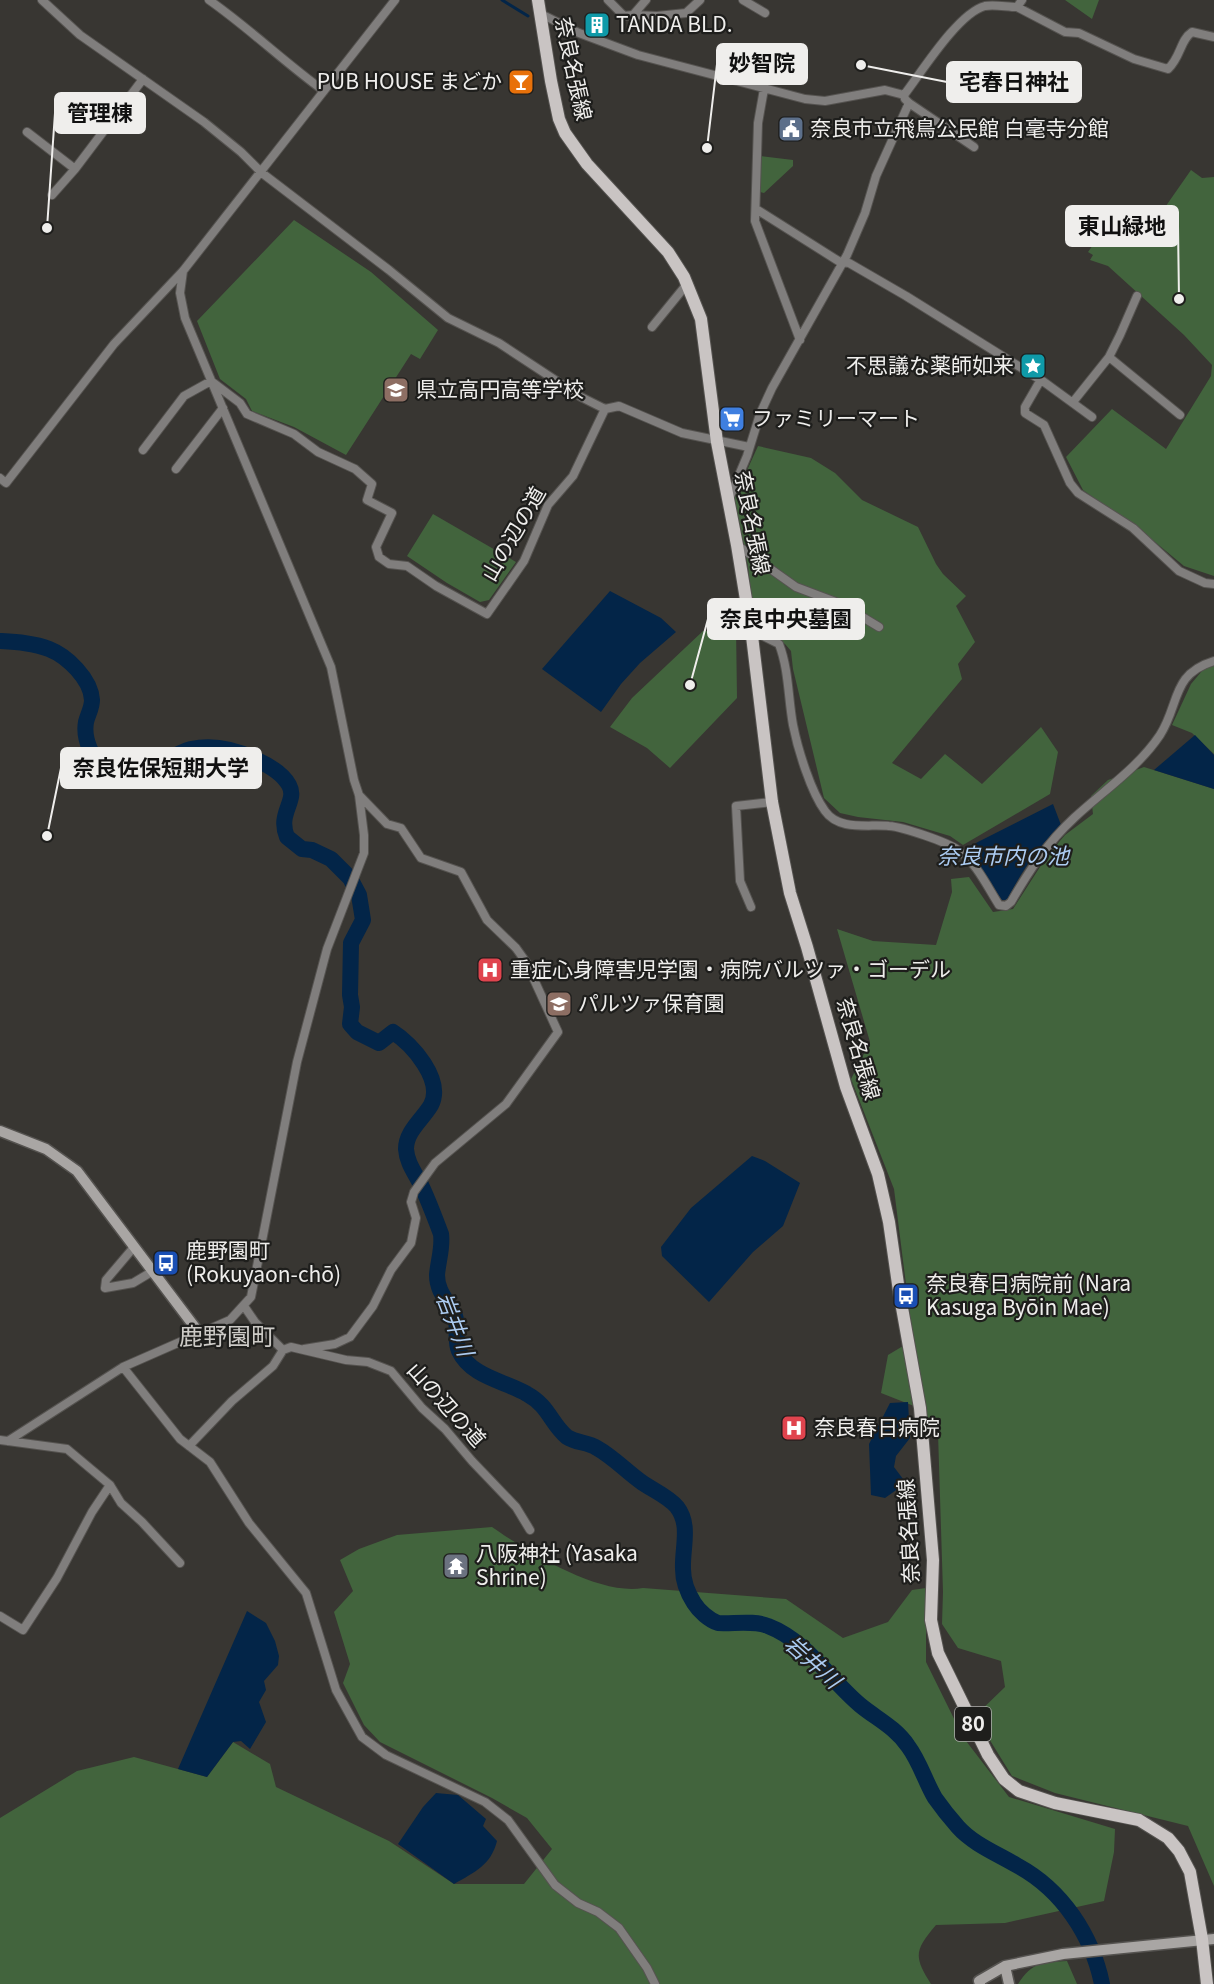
<svg xmlns="http://www.w3.org/2000/svg" width="1214" height="1984" viewBox="0 0 1214 1984" font-family="Georgia,'Noto Sans JP',serif">
  <style>
    .green { fill: #42643d }
    .water { fill: #032548 }
    .lines { fill: none; stroke-linecap: round; stroke-linejoin: round }
    .stream { stroke: #032548; stroke-width: 3 }
    .river { stroke: #032548; stroke-width: 16 }
    .street-casing { stroke: #555350; stroke-width: 10 }
    .secondary-casing { stroke: #555350; stroke-width: 13 }
    .primary-casing { stroke: #555350; stroke-width: 14 }
    .street { stroke: #807e7d; stroke-width: 8 }
    .secondary { stroke: #a9a6a4; stroke-width: 10 }
    .primary { stroke: #c9c4c3; stroke-width: 12 }
    .labels { text-anchor: middle; stroke-width: 4.5; stroke-linejoin: round; paint-order: stroke }
    .shield { fill: #1e1e1c; stroke: #b0b0ae; stroke-width: 1.5 }
    .shield-label { font-size: 20px; font-weight: bold; fill: #efeeec }
    .poi-label { font-size: 21px; fill: #efeeec; stroke: #1e1e1c; text-anchor: start }
    .street-label { font-size: 21px; fill: #efeeec; stroke: #1e1e1c }
    .water-label { font-size: 22px; font-style: italic; fill: #acccf2; stroke: #1e1e1c }
    .quarter-label { font-size: 24px; fill: #cdcbc7; stroke: #1e1e1c }
    .leader { fill: none; stroke: #efeeec; stroke-width: 2 }
    .callout-dot { fill: #efeeec; stroke: #1e1e1c; stroke-width: 2 }
    .callout { fill: #efeeec; stroke: #efeeec; stroke-width: 2 }
    .callout-label { font-size: 22px; text-anchor: middle; font-weight: bold; fill: #111 }
  </style>
  <rect width="100%" height="100%" fill="#383632"/>
  <path class="green" d="M1065,0H1099L1092,19Z
    M761,156L793,160V166L764,193L760,192Z
    M1191,170L1202,178L1214,177V576L1184,566L1155,542L1083,490L1066,457L1112,409L1166,449L1211,376L1212,365L1184,335L1108,266L1090,260L1093,255L1088,252L1118,209L1146,218L1161,213Z
    M294,220L371,272L438,330L420,359L411,354L346,455L294,427L252,411L246,399L220,379L197,321Z
    M758,446L811,458L835,473L862,500L918,527L936,564L943,574L966,596L956,606L975,642L958,664L962,679L892,763L921,779L945,754L982,784L1041,727L1058,752L1050,794L963,845L950,836L903,822L858,817L840,813L824,798L793,669L791,651L785,644L754,627L748,566L734,499Z
    M433,514L516,562L489,600L480,602L447,583L407,556Z
    M736,626L737,698L670,768L647,748L610,727L632,698L703,631H717Z
    M1212,659H1214V754L1192,733L1172,725L1191,684Z
    M1144,767L1214,789V1886L1188,1826L1055,1793L1012,1776L975,1716L1005,1687L1001,1661L958,1648L942,1624L943,1592L938,1433L914,1406L881,1393L888,1355L913,1340L894,1189L851,1079L870,1042L837,929L873,941L936,945L952,892L951,879L969,877L993,912L1013,909L1047,856L1065,835L1093,814L1091,796L1108,780Z
    M492,1527C528,1552 599,1596 643,1588L786,1599L843,1638L888,1622L912,1590L926,1588V1662L963,1737L1009,1797L1115,1829L1114,1852L1104,1901L1005,1923L936,1925C915,1950 913,1956 931,1984H0V1818L77,1771L134,1757L207,1777L233,1742L270,1764L276,1787L389,1841L454,1884H524L552,1849L527,1818L492,1798L380,1742L364,1725L343,1683L350,1664L334,1612L353,1591L340,1560L359,1549L397,1535Z
    M1067,1961L1077,1984H1018C1033,1961 1042,1963 1067,1961Z"/>
  <path class="water" d="M610,591L661,618L676,632L640,663L621,684L601,712L542,669Z
    M1195,735L1214,755V789L1154,770Z
    M1053,804L1061,825C1038,847 1021,872 1007,900H1002L966,848Z
    M752,1156L765,1161L800,1183L783,1226L753,1252L709,1302L662,1256L661,1247L691,1208Z
    M908,1402L910,1438L896,1456L894,1467L906,1483L885,1498L871,1495L869,1444L890,1403Z
    M247,1611L266,1623L275,1641L279,1656L278,1665L264,1681L266,1690L259,1702L266,1722L250,1749L241,1741L233,1742L207,1777L178,1769Z
    M436,1793L458,1795L486,1819L483,1826L497,1841C491,1865 475,1872 454,1884L398,1844L423,1807Z"/>
  <g class="lines">
    <path class="stream" d="M502,0L528,16"/>
    <path class="river" d="M0,641C16,642 34,643 49,649C67,656 91,679 92,700C92,708 88,714 86,722C83,739 92,760 107,770C137,789 164,756 191,749C214,744 237,750 257,760C268,765 283,774 289,785C298,801 277,813 287,837L302,849L312,850L331,859L350,878L359,895L363,920L351,943L350,995L352,1007L350,1024L357,1032L379,1043L393,1032C412,1044 444,1080 431,1105C423,1119 406,1131 406,1149C407,1164 416,1174 422,1187C429,1202 435,1218 441,1234C443,1248 438,1261 437,1275C437,1292 448,1301 455,1316C459,1327 454,1339 459,1351C471,1377 505,1381 527,1394C549,1406 551,1424 567,1437C576,1443 588,1442 597,1448C613,1457 625,1470 640,1481C652,1490 668,1496 677,1507C691,1525 682,1548 683,1569C683,1582 687,1592 694,1603C699,1611 709,1620 718,1623C733,1624 754,1620 768,1626C807,1641 829,1679 860,1705C877,1719 895,1727 908,1746C920,1762 925,1781 935,1798C942,1808 950,1818 958,1827C973,1844 998,1854 1018,1866C1062,1890 1092,1935 1102,1984"/>
    <g class="street-casing">
      <path id="street" d="M42,0L80,35L204,122L241,152L262,173L389,270L448,318L499,343L581,397L605,409L619,406L682,433L749,447
        M209,0C249,28 284,62 324,91
        M608,0L624,16L633,15L646,0
        M743,0L765,13
        M1017,7L1065,32L1079,33L1134,59L1168,69C1181,57 1180,40 1192,32L1214,37
        M541,14L579,33L638,55L805,99L825,101L885,90L904,95
        M633,15L657,16L686,13L700,0
        M764,89L758,123L755,221L800,340
        M27,132L75,169
        M974,147L909,103L905,99L904,95C921,73 958,13 985,6C994,4 1007,7 1017,7L1022,0
        M52,195L75,169L143,79
        M756,209L840,262L849,263L906,296L1044,382L1092,417
        M652,327L687,284
        M1109,357L1180,415
        M1040,381L1025,407V413L1044,425L1070,483L1078,493L1133,528L1179,571L1205,583L1214,584
        M1073,402L1109,357L1120,335L1137,296
        M143,450L184,396L211,381L240,403L247,414L294,434L318,452L355,469L372,484L367,500L392,513L376,547L379,557L389,564L407,566L436,586L487,614L524,561L548,505L573,476L605,409
        M176,469L223,408
        M0,478L6,483L114,344L183,271L395,0
        M729,499L747,456L760,414L772,388L847,255L865,213L876,176L909,103
        M737,545L796,587L841,604L879,627
        M752,636L761,635L779,644C789,670 788,698 793,725C798,750 811,792 825,811C839,831 868,824 889,826C903,827 947,842 958,850C976,862 988,888 999,905L1006,906L1011,902C1029,871 1047,843 1074,818C1103,791 1138,768 1160,735C1180,704 1171,674 1214,661
        M751,907L740,881L736,806L772,802
        M134,1247L106,1280L105,1288L133,1283L153,1271
        M244,1306L255,1322L283,1350
        M304,1349L335,1344L350,1337L373,1306L391,1270L411,1243L416,1218L411,1202L414,1192L435,1163L506,1104L558,1032L526,962L516,948L487,920L461,872L421,858L401,828L387,824L359,795
        M123,1367L180,1439L210,1462L249,1523L306,1593L336,1690L362,1737L386,1755L485,1802L508,1820L555,1885L578,1903L598,1912L619,1928L647,1968L655,1984
        M0,1440L67,1449L110,1485L121,1503L142,1522L180,1563
        M8,1441L123,1367L230,1320L251,1297L297,1062L327,949L364,853V835L359,795L354,780L331,667L185,318L180,293L183,271
        M189,1446L232,1401L273,1366L283,1350L291,1347L346,1360L368,1362L391,1371L422,1408L445,1429L472,1461L516,1507L530,1530
        M0,1616L23,1630L57,1578L92,1512L110,1485"/>
    </g>
    <g class="secondary-casing">
      <path id="secondary" d="M0,1131L46,1149L77,1171L200,1334
        M1005,1966L1009,1984
        M980,1984L979,1981L1005,1966L1063,1954L1214,1939"/>
    </g>
    <g class="primary-casing">
      <path id="primary" d="M538,0L551,81L559,119L565,133L587,164L668,252L684,277L701,319L717,442L737,545L752,636L772,802L790,893L807,947L846,1087L878,1174L889,1222L899,1291L920,1408L933,1560L931,1620L938,1653L988,1755L1004,1779L1019,1791L1055,1803L1139,1820L1168,1838L1179,1851L1190,1872L1202,1939L1207,1984"/>
    </g>
    <use href="#street" class="street"/>
    <use href="#secondary" class="secondary"/>
    <use href="#primary" class="primary"/>
  </g>
  <defs>
    <g id="building-square" transform="scale(1.35)"><rect x="-9" y="-9" width="18" height="18" rx="4" fill="#0f9aa8" stroke="#1e1e1c"/><path d="M-4-6H4V6H1V3H-1V6H-4ZM-2.5-4.3h1.7v1.8h-1.7ZM.8-4.3h1.7v1.8H.8ZM-2.5-1h1.7V.8h-1.7ZM.8-1h1.7V.8H.8Z" fill="#fff"/></g>
    <g id="bar-square" transform="scale(1.35)"><rect x="-9" y="-9" width="18" height="18" rx="4" fill="#e8710a" stroke="#1e1e1c"/><path d="M-6-5H6L.8 .8V4.5H3.5V6h-7V4.5H-.8V.8Z" fill="#fff"/></g>
    <g id="civic-square" transform="scale(1.35)"><rect x="-9" y="-9" width="18" height="18" rx="4" fill="#5c6f8a" stroke="#1e1e1c"/><path d="M-.6-6.5H3V-4.5H.6V-3L4-1V1h2V6H-6V1h2V-1L-.6-3ZM-1.2 2.5V6h2.4V2.5Z" fill="#fff"/></g>
    <g id="sight-square" transform="scale(1.35)"><rect x="-9" y="-9" width="18" height="18" rx="4" fill="#0f9aa8" stroke="#1e1e1c"/><path d="M0-6L1.8-2.2L6-1.7L2.9 1.2L3.7 5.4L0 3.3L-3.7 5.4L-2.9 1.2L-6-1.7L-1.8-2.2Z" fill="#fff"/></g>
    <g id="school-square" transform="scale(1.35)"><rect x="-9" y="-9" width="18" height="18" rx="4" fill="#8d6e63" stroke="#1e1e1c"/><path d="M0-5L7-2L0 1L-7-2ZM-4 1L0 2.5L4 1V4Q0 6-4 4Z" fill="#fff"/></g>
    <g id="supermarket-square" transform="scale(1.35)"><rect x="-9" y="-9" width="18" height="18" rx="4" fill="#3f7fe0" stroke="#1e1e1c"/><path d="M-6-5.5h2.5l.6 2H6L4.5 2H-2.5L-4.4-4H-6ZM-1.5 3.2a1.3 1.3 0 1 0 .1 0ZM3 3.2a1.3 1.3 0 1 0 .1 0Z" fill="#fff"/></g>
    <g id="hospital-square" transform="scale(1.35)"><rect x="-9" y="-9" width="18" height="18" rx="4" fill="#e0444e" stroke="#1e1e1c"/><path d="M-5-5h3v3.5h4V-5h3V5h-3V1.5h-4V5h-3Z" fill="#fff"/></g>
    <g id="bus-square" transform="scale(1.35)"><rect x="-9" y="-9" width="18" height="18" rx="4" fill="#1a4fb4" stroke="#1e1e1c"/><path d="M-5-6H5V4H4V6H2V4H-2V6H-4V4H-5ZM-3.5-4V0h7V-4ZM-3.5 1.2v1.5H-2V1.2ZM2 1.2v1.5H3.5V1.2Z" fill="#fff"/></g>
    <g id="temple-square" transform="scale(1.35)"><rect x="-9" y="-9" width="18" height="18" rx="4" fill="#6b7280" stroke="#1e1e1c"/><path d="M0-6L5-2H3V0L6.5 2.5H4V6H1.5V3h-3V6H-4V2.5H-6.5L-3 0V-2H-5Z" fill="#fff"/></g>
  </defs>
  <g fill-rule="evenodd">
    <use href="#building-square" x="597" y="25"/>
    <use href="#bar-square" x="521" y="82"/>
    <use href="#civic-square" x="791" y="129"/>
    <use href="#sight-square" x="1033" y="366"/>
    <use href="#school-square" x="396" y="390"/>
    <use href="#supermarket-square" x="732" y="419"/>
    <use href="#hospital-square" x="490" y="970"/>
    <use href="#school-square" x="559" y="1004"/>
    <use href="#bus-square" x="166" y="1263"/>
    <use href="#bus-square" x="906" y="1296"/>
    <use href="#hospital-square" x="794" y="1428"/>
    <use href="#temple-square" x="456" y="1566"/>
  </g>
  <g class="labels">
    <rect class="shield" x="955" y="1707" width="36" height="34" rx="4.5"/>
    <g class="shield-label">
      <text x="973" y="1731">80</text>
    </g>
    <g class="poi-label">
      <text x="616" y="32">TANDA BLD.</text>
      <text x="502" y="89" text-anchor="end">PUB HOUSE まどか</text>
      <text x="810" y="136">奈良市立飛鳥公民館 白毫寺分館</text>
      <text x="1014" y="373" text-anchor="end">不思議な薬師如来</text>
      <text x="416" y="397">県立高円高等学校</text>
      <text x="752" y="426">ファミリーマート</text>
      <text x="510" y="977">重症心身障害児学園・病院バルツァ・ゴーデル</text>
      <text x="578" y="1011">パルツァ保育園</text>
      <text x="186" y="1258">鹿野園町<tspan x="186" dy="24">(Rokuyaon-chō)</tspan></text>
      <text x="926" y="1291">奈良春日病院前 (Nara<tspan x="926" dy="24">Kasuga Byōin Mae)</tspan></text>
      <text x="814" y="1435">奈良春日病院</text>
      <text x="476" y="1561">八阪神社 (Yasaka<tspan x="476" dy="24">Shrine)</tspan></text>
    </g>
    <g class="street-label">
      <text transform="translate(573 69) rotate(78)" y="7">奈良名張線</text>
      <text transform="translate(752 523) rotate(79)" y="7">奈良名張線</text>
      <text transform="translate(514 534) rotate(-60)" y="7">山の辺の道</text>
      <text transform="translate(858 1049) rotate(74)" y="7">奈良名張線</text>
      <text transform="translate(446 1405) rotate(48)" y="7">山の辺の道</text>
      <text transform="translate(909 1531) rotate(-93)" y="7">奈良名張線</text>
    </g>
    <g class="water-label">
      <text x="1003" y="864">奈良市内の池</text>
      <text transform="translate(455 1324) rotate(69)" y="8">岩井川</text>
      <text transform="translate(813 1662) rotate(42)" y="8">岩井川</text>
    </g>
    <g class="quarter-label">
      <text x="227" y="1345">鹿野園町</text>
    </g>
  </g>
  <path class="leader" d="M707 148L717 64M861 65L947 82M47 228L55 113M1179 299L1178 226M690 685L708 619M47 836L61 768"/>
  <g class="callout-dot">
    <circle cx="707" cy="148" r="6"/>
    <circle cx="861" cy="65" r="6"/>
    <circle cx="47" cy="228" r="6"/>
    <circle cx="1179" cy="299" r="6"/>
    <circle cx="690" cy="685" r="6"/>
    <circle cx="47" cy="836" r="6"/>
  </g>
  <g class="callout">
    <rect x="717" y="44" width="90" height="40" rx="6"/>
    <rect x="947" y="62" width="134" height="40" rx="6"/>
    <rect x="55" y="93" width="90" height="40" rx="6"/>
    <rect x="1066" y="206" width="112" height="40" rx="6"/>
    <rect x="708" y="599" width="156" height="40" rx="6"/>
    <rect x="61" y="748" width="200" height="40" rx="6"/>
  </g>
  <g class="callout-label">
    <text x="762" y="71">妙智院</text>
    <text x="1014" y="90">宅春日神社</text>
    <text x="100" y="121">管理棟</text>
    <text x="1122" y="234">東山緑地</text>
    <text x="786" y="627">奈良中央墓園</text>
    <text x="161" y="776">奈良佐保短期大学</text>
  </g>
</svg>
